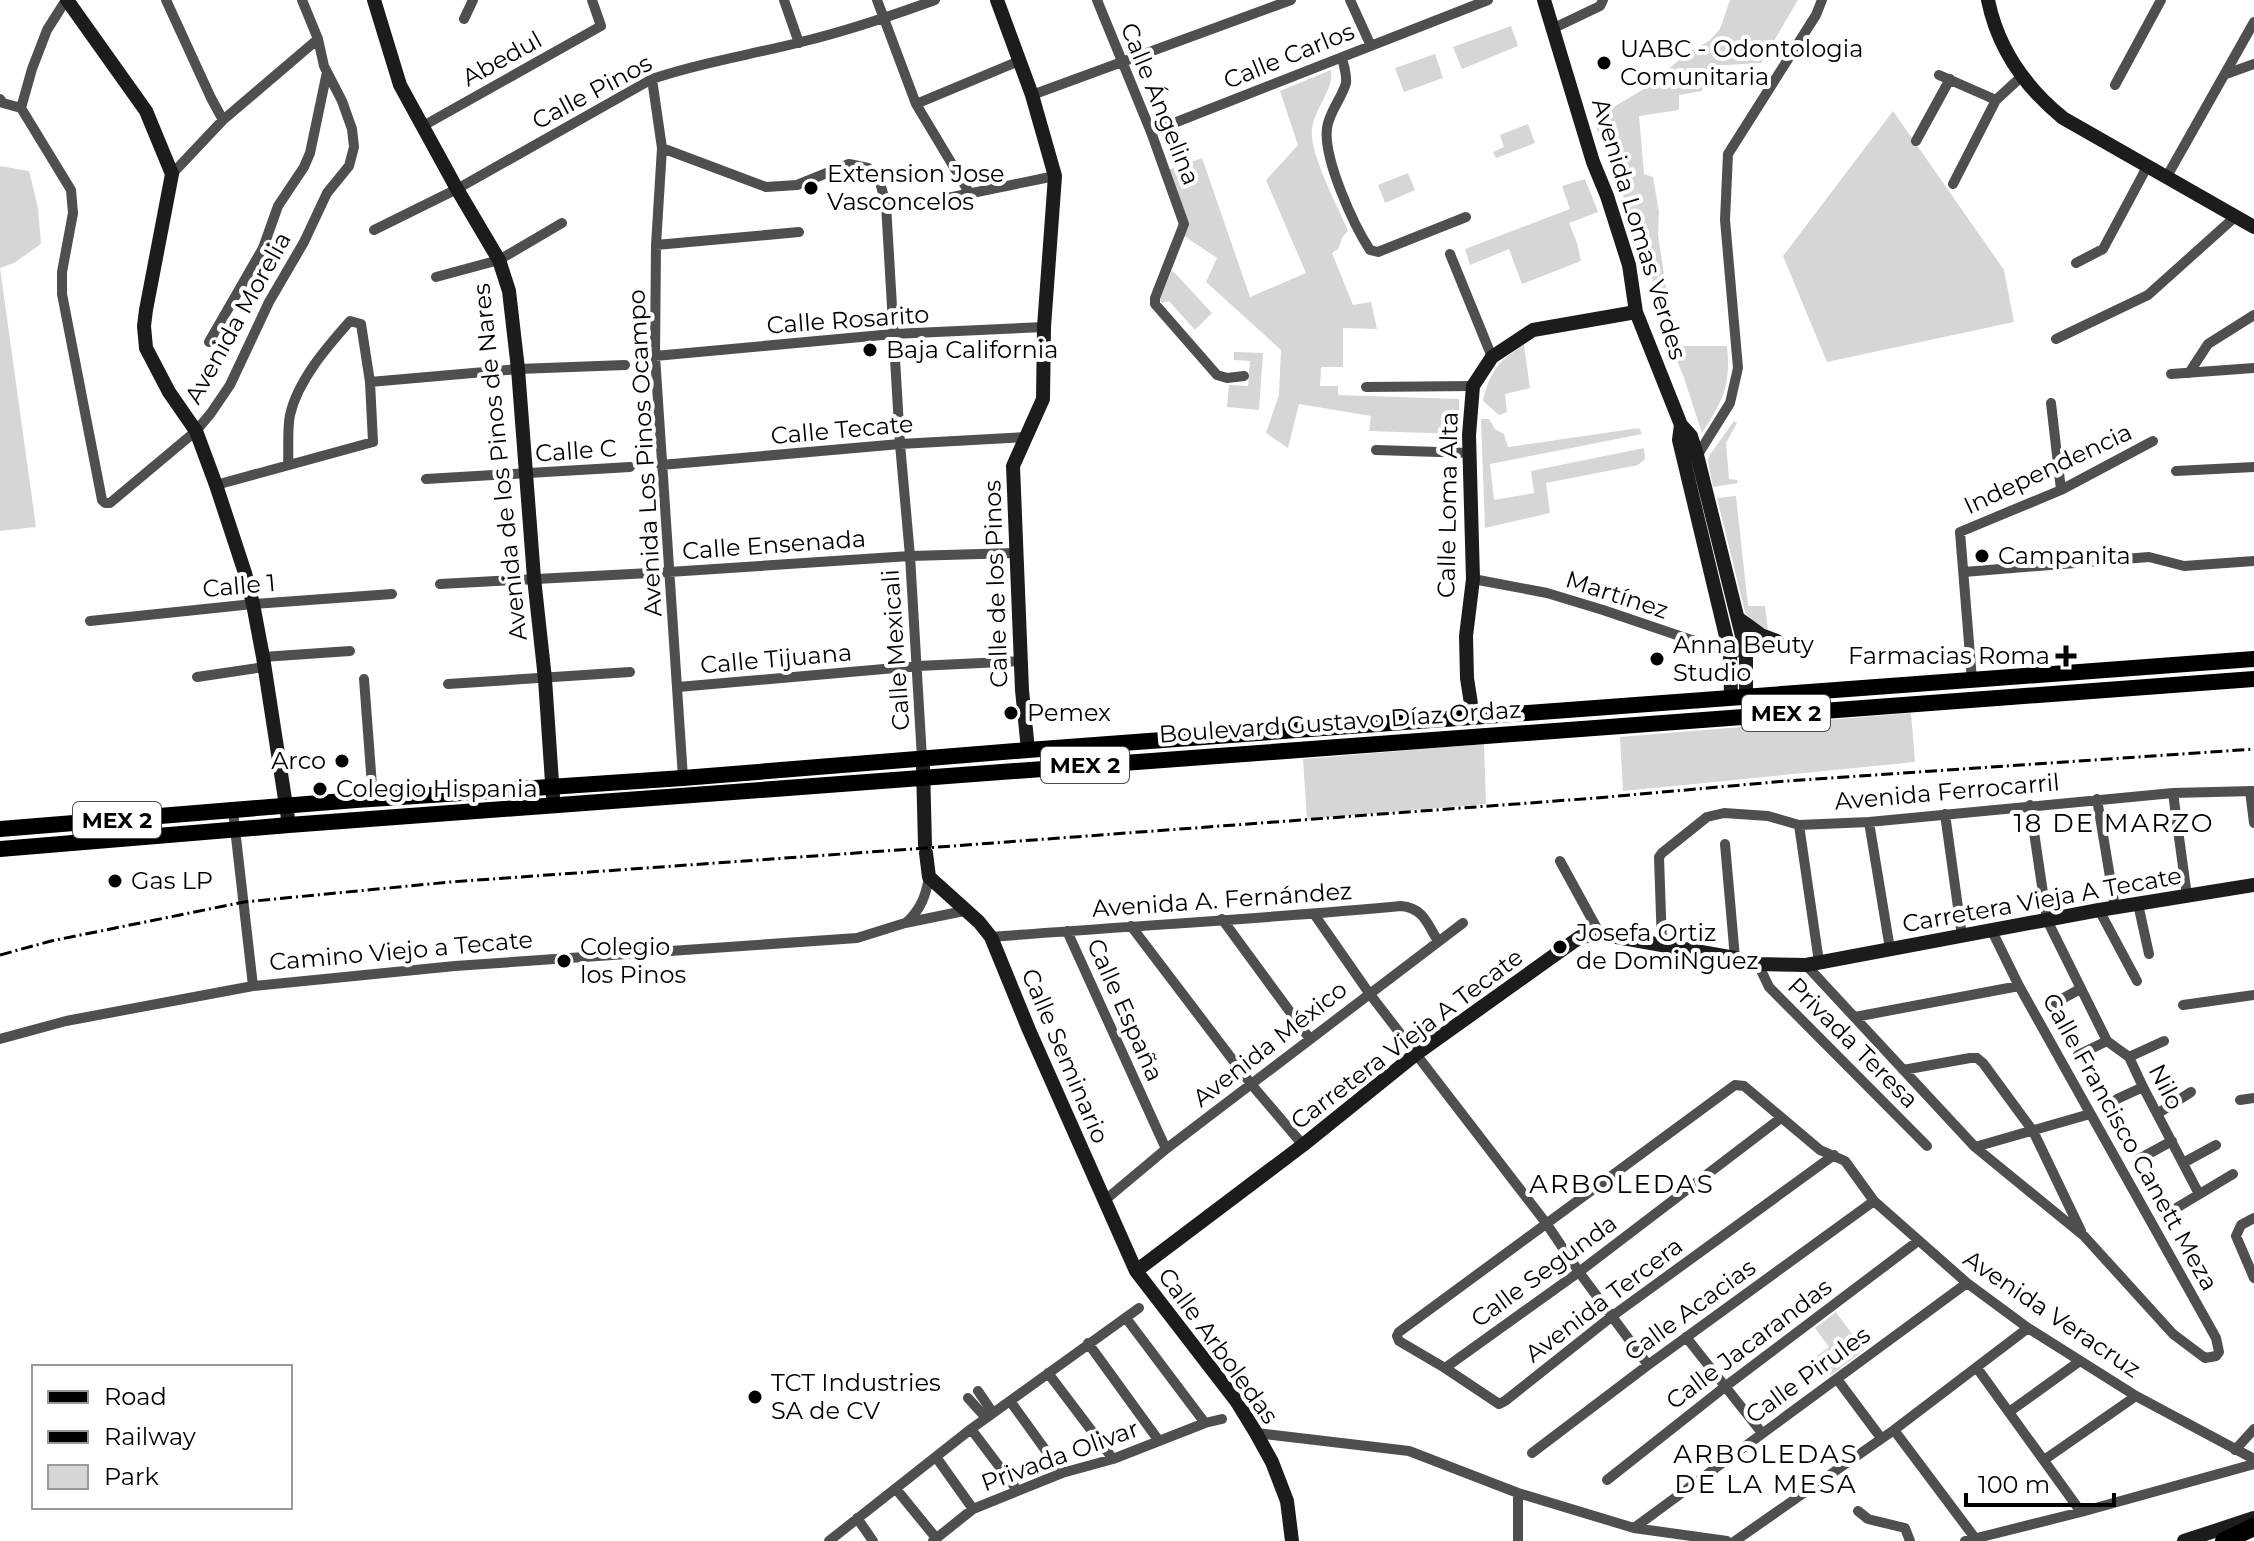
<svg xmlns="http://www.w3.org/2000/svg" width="2254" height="1541" viewBox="0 0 2254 1541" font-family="Montserrat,sans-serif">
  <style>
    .green { fill: #d6d6d6 }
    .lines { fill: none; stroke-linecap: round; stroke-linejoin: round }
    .street { stroke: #4f4f4f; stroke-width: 10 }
    .secondary { stroke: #1c1c1c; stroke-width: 14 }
    .primary { stroke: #000; stroke-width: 16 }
    .highway { stroke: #000; stroke-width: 18 }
    .rail { stroke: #000; stroke-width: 3; stroke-dasharray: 12 4 2 4; stroke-linecap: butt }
    .poi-dot { fill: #000; stroke: #fff; stroke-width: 3 }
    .labels { text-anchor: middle; stroke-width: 8; stroke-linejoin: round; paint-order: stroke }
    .shield { fill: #fff; stroke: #4c4c4c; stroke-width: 2 }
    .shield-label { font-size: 22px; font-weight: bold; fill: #000 }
    .poi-label { font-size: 24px; fill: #000; stroke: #fff; text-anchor: start }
    .street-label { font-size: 24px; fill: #000; stroke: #fff }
    .neighbourhood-label { font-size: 26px; letter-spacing: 2px; fill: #000; stroke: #fff }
  </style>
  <rect width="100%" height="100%" fill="#fff"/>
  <path class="green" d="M1730,0H1798L1761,63L1709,66L1702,91L1679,95V110L1639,116L1644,174L1653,177L1659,212L1658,235L1673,334L1683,346H1727C1731,386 1723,400 1702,433L1683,375L1658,317L1656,289L1624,198L1609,163L1593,119L1644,89L1689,52L1709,41L1720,29Z
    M1511,26L1518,46L1462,69L1453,47Z
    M1435,54L1443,78L1404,92L1395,68Z
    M1331,70C1334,91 1314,108 1312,130C1309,153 1338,207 1348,231L1343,236L1338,249L1332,253L1353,305L1371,302L1377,329L1343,328V367H1321L1320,386H1338V395L1459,399V434L1369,431L1371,416L1299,404L1288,448L1266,433L1279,395L1281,350L1206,282L1217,258L1181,234L1183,226L1165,171L1202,158L1250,297L1306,273L1266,180L1298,145L1280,91Z
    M1893,111L2004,270L2014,322L1827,362L1783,256Z
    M1528,124L1535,143L1496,158L1493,152L1504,147L1500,135Z
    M0,166L29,171L38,208L41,244L14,263L0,268L36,527L0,531Z
    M1408,173L1415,190L1385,203L1378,185Z
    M1585,179L1598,212L1569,223L1577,243L1581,261L1522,284L1509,249L1470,265L1465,249L1570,209L1562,186Z
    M1172,270L1212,313L1195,330L1169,301L1161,303L1160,298Z
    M1524,345L1530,388L1505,394L1507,412L1499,415L1483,401C1490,371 1498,361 1524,345Z
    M1234,352L1263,353L1259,410L1227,407L1229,385L1248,386L1250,361L1234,360Z
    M1481,419H1489L1495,429L1504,434L1508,447L1639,428L1642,434L1490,464L1494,500L1534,493L1531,471L1644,448L1645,459L1638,465L1546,483L1550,513L1485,528Z
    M1734,421L1737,423L1726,443L1729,479L1737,480L1738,483L1713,487L1708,461L1709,456Z
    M1736,496L1748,606H1765L1768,630L1754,623L1745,612L1717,498Z
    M1911,713L1915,762L1623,791L1620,737Z
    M1484,744L1486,804L1307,819L1303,759Z
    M1836,1312L1864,1350L1831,1375L1817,1356L1829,1347L1815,1328Z"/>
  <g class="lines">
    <path class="street" d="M166,0L211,98L223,120
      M784,0L799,43
      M877,0L916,104L970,194
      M1097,0L1151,132L1184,224L1155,298V304L1217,375L1227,378L1244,376
      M1350,0L1371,46
      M464,19L473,0
      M1554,28L1600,6L1603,0
      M1342,58C1344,66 1347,75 1346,83C1342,98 1329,112 1327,128C1323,158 1353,224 1370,250L1378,252L1466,217
      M2226,74L2254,64
      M1939,75L1996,100
      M652,79L662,148L656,245L655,356L683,778
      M2115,85L2161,0
      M1032,95L1291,0
      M0,99L3,103L21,108
      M916,104L1019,61
      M21,108L71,190L73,213L62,272V294L102,500L105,503H110L196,431L211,413L230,385L269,302L304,242L327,193L349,166L354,147L352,129L342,101L324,66L318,39L302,0
      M21,108L32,69L47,30L66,0
      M423,126L601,26L592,0
      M1151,132L1488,0
      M1916,141L1950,79
      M662,148L766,187L797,185L849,164L868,168L879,179L886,204L900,444L910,556L922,758
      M172,174L223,120L318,39
      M2166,178L2254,22
      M1953,184L1996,100L2021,77
      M886,204L933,201L1055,176
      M374,230L457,189L652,79C701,62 751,55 801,42C847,31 891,16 935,0
      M656,245L799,232
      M1450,254L1492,357
      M2076,263L2103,249L2147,167
      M436,277L499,260L562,223
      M2056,339L2148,295L2235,217
      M209,342L263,248L278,206L304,167L310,153L327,72
      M655,356L893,334L1044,327
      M2189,373L2208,344L2254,315
      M2171,374L2254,368
      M370,382L518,369L625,365
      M1366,387L1473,386
      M2051,403L2061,490
      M1376,450L1470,453
      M1697,456L1730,403L1738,368L1725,220L1728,154L1816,15L1822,0
      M661,465L900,444L1027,437
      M2176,471L2254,467
      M426,479L630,467
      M216,485L373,442L370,382L361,324L350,321C327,347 298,380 290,415C287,430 289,448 288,464
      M1964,572L2149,557L2184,566L2254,561
      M1473,579L1547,593L1603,610L1730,653L1746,652
      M440,584L669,572L910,556L1015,553
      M90,621L253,604L392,594
      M263,657L350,651
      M197,677L264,667
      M364,679L373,799
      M1972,680L1960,532L2061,490L2153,441
      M448,684L630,672
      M678,687L918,666L1021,661
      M2250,791L2254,823
      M2173,793L2187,896
      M2097,799L2115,907
      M2030,805L2047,920L2107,1041L2129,1057L2143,1087L2199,1194
      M233,811L253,986
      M1945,814L1962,936
      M1869,822L1890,949
      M1799,825L1819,962
      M1725,844L1735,958
      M1560,861L1600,934
      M2138,904L2149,954
      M2099,910L2137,981
      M1314,914L1369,993L1546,1223L1579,1272L1648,1365
      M1222,919L1310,1039
      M907,922C921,909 926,895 929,877
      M1131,926L1251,1084L1303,1145
      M1067,931L1166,1149
      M991,937C1128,926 1264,919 1401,906C1424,908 1427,924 1438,941
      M1662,945L1659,857L1662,853L1707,817L1724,813L1768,816L1799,825L1869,822L2173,793L2254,791
      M1758,964L1769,987L1927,1146
      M1806,965L1975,1147L2084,1236L2173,1334L2205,1358L2216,1356L2219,1352L2216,1338L2019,986L1991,929
      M2051,1005L2080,989
      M2183,1005L2254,995
      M1855,1017L2019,986
      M0,1039L66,1021L253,986L455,966L857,938L905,923L964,911
      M2078,1055L2107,1041
      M2129,1057L2164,1041
      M1903,1070L1970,1058H1977L1983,1063L2033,1131L2081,1231
      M2117,1099L2143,1087
      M2240,1100L2254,1098
      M2157,1114L2191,1092
      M1975,1147L2090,1114
      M1834,1155L1611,1317L1505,1401L1499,1404L1445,1368L1399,1341L1397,1336L1399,1332L1735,1085L1744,1086L1820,1150L1845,1161L1874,1201L1967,1283L2028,1328L2136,1396L2254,1459
      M2139,1159L2172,1141
      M2183,1163L2216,1145
      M1104,1201L1166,1149L1463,923
      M2168,1213L2233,1174
      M2254,1218L2241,1225L2236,1236L2254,1278
      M1126,1318L1205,1423
      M1686,1337L1762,1433
      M1088,1343L1159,1441
      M1445,1368L1579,1272L1781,1118
      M1977,1368L2081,1512
      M1048,1373L1113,1459
      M1837,1379L1881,1438
      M978,1391L993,1413
      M968,1398L986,1418
      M1010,1401L1062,1473
      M2009,1412L2080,1361
      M971,1429L1017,1490
      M1894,1430L1975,1538
      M1256,1433L1409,1451L1518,1493L1634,1528L1727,1541
      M2235,1450L2254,1429
      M1532,1453L1648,1365L1874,1201
      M936,1457L973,1509
      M2044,1460L2136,1396
      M1607,1480L1726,1386L1918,1241
      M896,1489L936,1538
      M1858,1511L1868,1519L1905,1528L1910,1541
      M857,1518L873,1541
      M1634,1528L1967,1283
      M829,1541L971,1429L1139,1308
      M933,1541L973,1509L1062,1473L1113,1459L1205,1423L1222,1419
      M1518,1541V1493
      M1735,1541L1894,1430L2028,1328
      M1965,1541L2081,1512L2254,1464"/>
    <path class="secondary" d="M67,0L146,111L172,174L146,310L144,326L146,348L169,392L196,431L216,485L245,573L253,604L263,657L289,825
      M374,0L400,85L457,189L499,260L509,291L518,369L534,578L545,679L553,797
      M997,0L1032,95L1055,176L1044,327L1043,399L1013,466L1022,690L1028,750
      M1544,0L1593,162L1607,196L1629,265L1636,312L1681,425L1691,436L1697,455L1746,652V696
      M1988,0C1998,49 2025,87 2063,118L2254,227
      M1681,425L1679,440L1730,653L1731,697
      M1739,619L1761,635L1777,641
      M1473,717L1467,678L1466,636L1473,579L1469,435L1473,386L1492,357L1533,330L1636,312
      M923,767L925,845
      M926,853L929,877L979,922L991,937L1029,1030L1136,1271L1237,1402L1256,1433L1272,1462L1287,1501L1292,1541
      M1136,1271L1303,1145L1416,1054L1580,937L1600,934L1735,958L1758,964L1806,965L2099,910L2254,885
      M2184,1541L2254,1518"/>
    <path class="primary" d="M0,829L356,800L683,778L1028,750L2254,659
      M0,849L289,825L2254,679"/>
    <path class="highway" d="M2224,1541L2254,1527"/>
    <path class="rail" d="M0,955L51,941L244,902L450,882L926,848L1596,798L1786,781L2254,749"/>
  </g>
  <g class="poi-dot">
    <circle cx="1604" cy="63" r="8"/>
    <circle cx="811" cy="188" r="8"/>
    <circle cx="870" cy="350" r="8"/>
    <circle cx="1982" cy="556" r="8"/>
    <path d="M2062 644h8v8h8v8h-8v8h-8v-8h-8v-8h8z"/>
    <circle cx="1657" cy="659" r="8"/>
    <circle cx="1011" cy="713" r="8"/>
    <circle cx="342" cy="761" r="8"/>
    <circle cx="320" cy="789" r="8"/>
    <circle cx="115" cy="881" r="8"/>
    <circle cx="1560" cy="947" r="8"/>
    <circle cx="564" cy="961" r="8"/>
    <circle cx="755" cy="1397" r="8"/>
  </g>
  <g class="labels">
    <g class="shield">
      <rect x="1742" y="695" width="88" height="36" rx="6"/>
      <rect x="1041" y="747" width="88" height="36" rx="6"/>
      <rect x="73" y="802" width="88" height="36" rx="6"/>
    </g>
    <g class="shield-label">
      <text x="1786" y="721">MEX 2</text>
      <text x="1085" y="773">MEX 2</text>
      <text x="117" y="828">MEX 2</text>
    </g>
    <g class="poi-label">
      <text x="1620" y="57">UABC - Odontologia<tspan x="1620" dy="28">Comunitaria</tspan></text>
      <text x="827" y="182">Extension Jose<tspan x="827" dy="28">Vasconcelos</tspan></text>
      <text x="886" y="358">Baja California</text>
      <text x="1998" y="564">Campanita</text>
      <text x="1673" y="653">Anna Beuty<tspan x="1673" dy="28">Studio</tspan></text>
      <text x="2050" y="664" text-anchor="end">Farmacias Roma</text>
      <text x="1027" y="721">Pemex</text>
      <text x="326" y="769" text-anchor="end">Arco</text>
      <text x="336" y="797">Colegio Hispania</text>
      <text x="131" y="889">Gas LP</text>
      <text x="1576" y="941">Josefa Ortiz<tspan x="1576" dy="28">de DomiNguez</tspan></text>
      <text x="580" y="955">Colegio<tspan x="580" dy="28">los Pinos</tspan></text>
      <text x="771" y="1391">TCT Industries<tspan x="771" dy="28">SA de CV</tspan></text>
    </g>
    <g class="street-label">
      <text transform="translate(1289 56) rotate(-22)" y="8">Calle Carlos</text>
      <text transform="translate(502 59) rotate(-29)" y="8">Abedul</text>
      <text transform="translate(592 92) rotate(-28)" y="8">Calle Pinos</text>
      <text transform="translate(1160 104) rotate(68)" y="8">Calle Ángelina</text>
      <text transform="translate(1639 229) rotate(73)" y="8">Avenida Lomas Verdes</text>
      <text transform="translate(238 318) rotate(-61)" y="8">Avenida Morelia</text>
      <text transform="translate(848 320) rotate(-4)" y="8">Calle Rosarito</text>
      <text transform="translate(842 430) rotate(-5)" y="8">Calle Tecate</text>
      <text transform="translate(576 451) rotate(-4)" y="8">Calle C</text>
      <text transform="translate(645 453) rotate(-93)" y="8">Avenida Los Pinos Ocampo</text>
      <text transform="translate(500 462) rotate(-96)" y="8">Avenida de los Pinos de Nares</text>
      <text transform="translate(2048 469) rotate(-25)" y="8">Independencia</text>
      <text transform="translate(1448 505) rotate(-89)" y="8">Calle Loma Alta</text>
      <text transform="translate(774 545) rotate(-4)" y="8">Calle Ensenada</text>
      <text transform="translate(996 584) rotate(-92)" y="8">Calle de los Pinos</text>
      <text transform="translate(239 586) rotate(-5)" y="8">Calle 1</text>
      <text transform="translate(1617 595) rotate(18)" y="8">Martínez</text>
      <text transform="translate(896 650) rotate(-94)" y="8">Calle Mexicali</text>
      <text transform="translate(776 659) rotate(-5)" y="8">Calle Tijuana</text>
      <text transform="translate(1340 722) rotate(-4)" y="8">Boulevard Gustavo Díaz Ordaz</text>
      <text transform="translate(1947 792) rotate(-5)" y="8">Avenida Ferrocarril</text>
      <text transform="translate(1222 900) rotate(-4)" y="8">Avenida A. Fernández</text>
      <text transform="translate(2042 900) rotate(-10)" y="8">Carretera Vieja A Tecate</text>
      <text transform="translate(401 951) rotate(-5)" y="8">Camino Viejo a Tecate</text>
      <text transform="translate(1125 1010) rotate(66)" y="8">Calle España</text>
      <text transform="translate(1407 1039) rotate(-37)" y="8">Carretera Vieja A Tecate</text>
      <text transform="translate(1853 1043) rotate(45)" y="8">Privada Teresa</text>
      <text transform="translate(1270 1044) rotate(-38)" y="8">Avenida México</text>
      <text transform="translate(1065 1056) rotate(67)" y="8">Calle Seminario</text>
      <text transform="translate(2166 1087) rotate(63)" y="8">Nilo</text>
      <text transform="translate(2130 1142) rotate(61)" y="8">Calle Francisco Canett Meza</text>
      <text transform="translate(1544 1271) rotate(-36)" y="8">Calle Segunda</text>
      <text transform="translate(1604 1300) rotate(-37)" y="8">Avenida Tercera</text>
      <text transform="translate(1690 1310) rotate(-36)" y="8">Calle Acacias</text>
      <text transform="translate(2052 1314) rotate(34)" y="8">Avenida Veracruz</text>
      <text transform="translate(1749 1344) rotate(-37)" y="8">Calle Jacarandas</text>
      <text transform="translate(1218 1346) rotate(54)" y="8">Calle Arboledas</text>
      <text transform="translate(1808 1375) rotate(-36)" y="8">Calle Pirules</text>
      <text transform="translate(1060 1456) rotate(-20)" y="8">Privada Olivar</text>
    </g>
    <g class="neighbourhood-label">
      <text x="2114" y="832">18 DE MARZO</text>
      <text x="1622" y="1193">ARBOLEDAS</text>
      <text x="1766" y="1463">ARBOLEDAS<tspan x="1766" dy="30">DE LA MESA</tspan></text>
    </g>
  </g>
  <rect x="32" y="1365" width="260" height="144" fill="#ffffff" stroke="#999999" stroke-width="2"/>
  <rect x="48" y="1391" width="40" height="12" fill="#000000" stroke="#999999" stroke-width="2"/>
  <text x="104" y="1405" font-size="24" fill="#000000">Road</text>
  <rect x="48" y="1431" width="40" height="12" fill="#000000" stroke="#999999" stroke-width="2"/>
  <text x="104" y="1445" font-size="24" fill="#000000">Railway</text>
  <rect x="48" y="1465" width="40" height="24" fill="#d6d6d6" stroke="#999999" stroke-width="2"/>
  <text x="104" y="1485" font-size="24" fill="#000000">Park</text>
  <path d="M1966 1493v12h148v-12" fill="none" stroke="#000000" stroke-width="4"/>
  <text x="1978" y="1493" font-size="24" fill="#000000" stroke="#ffffff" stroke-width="6" paint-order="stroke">100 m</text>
</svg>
